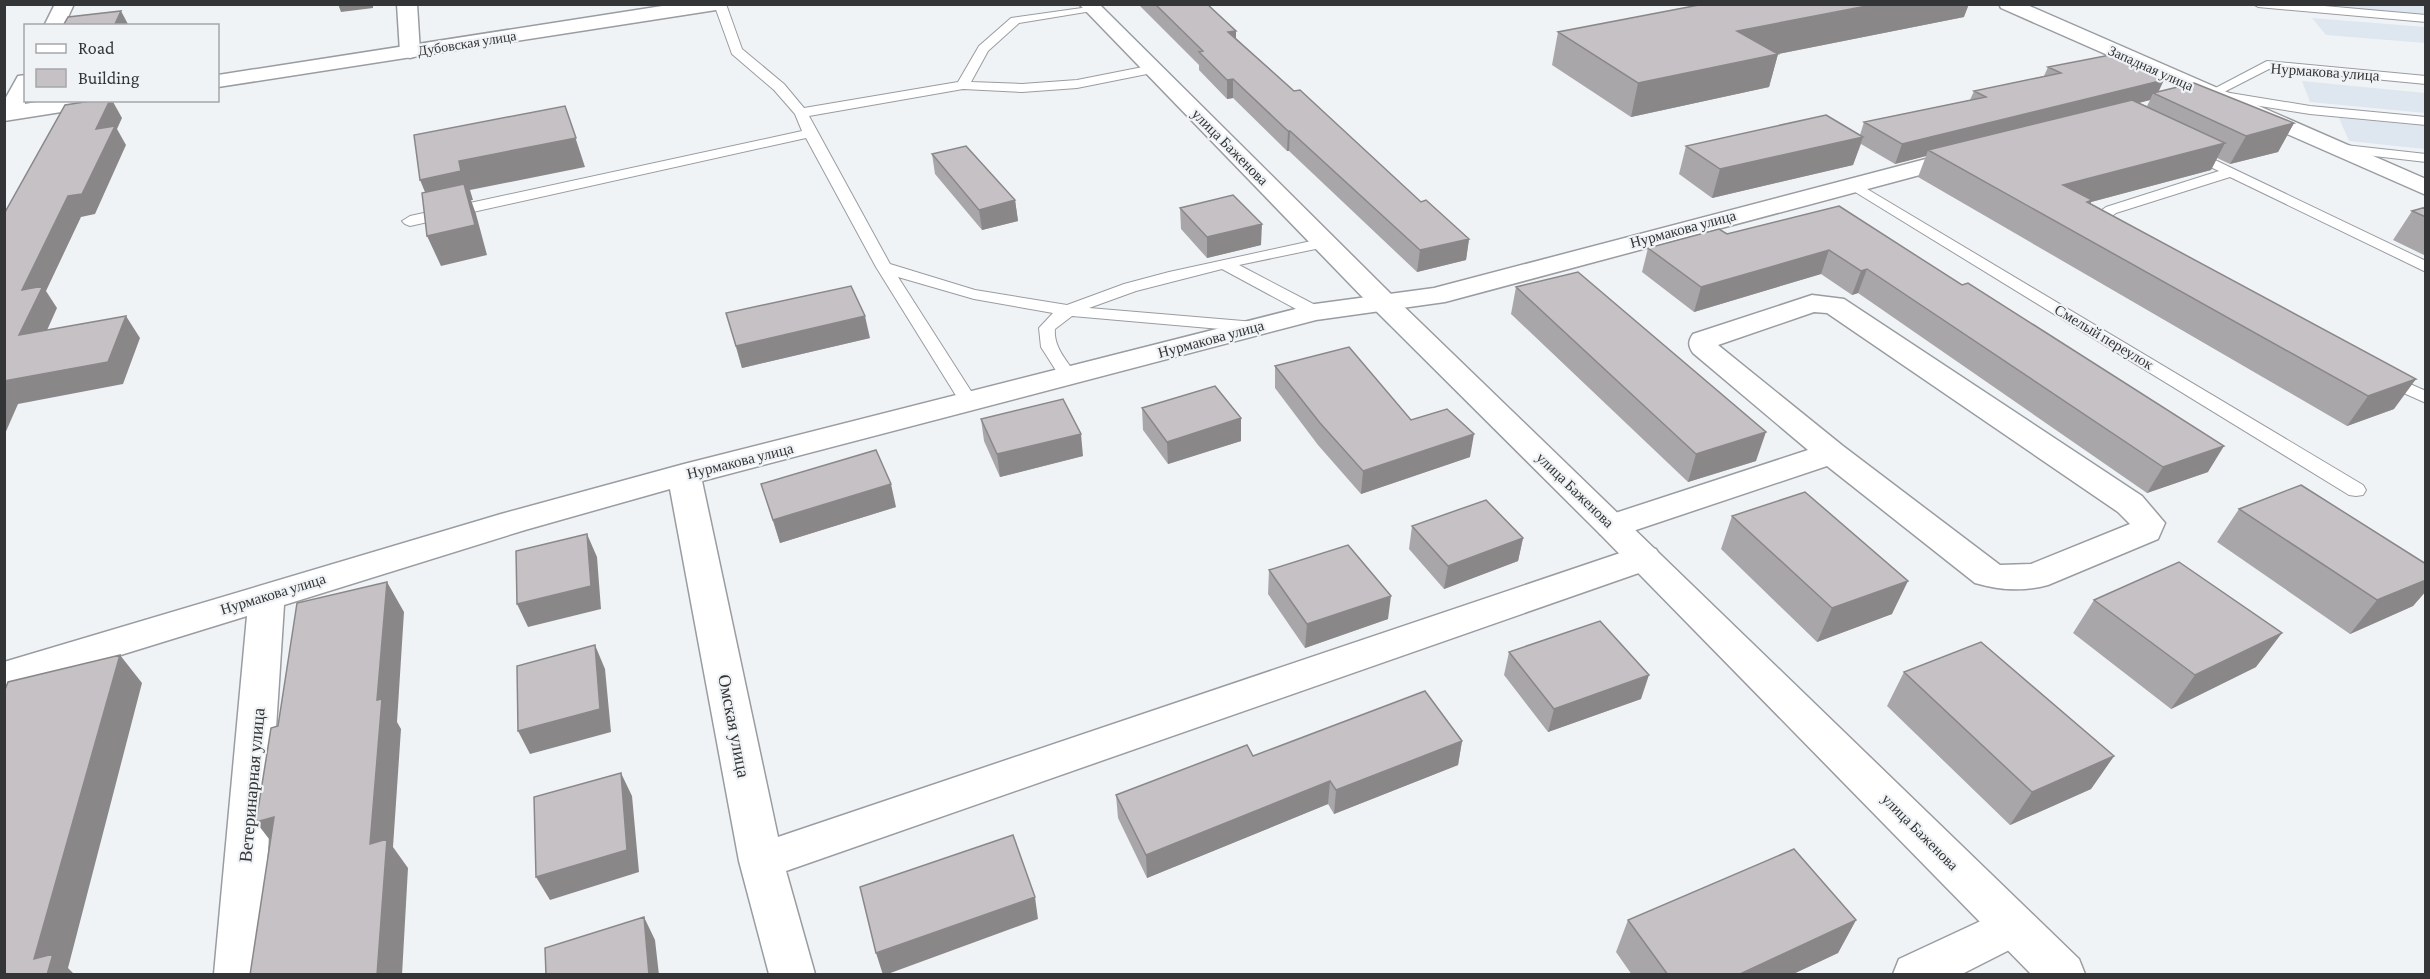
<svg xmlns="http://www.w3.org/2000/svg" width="2430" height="979" viewBox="0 0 2430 979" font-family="'Crimson Pro',serif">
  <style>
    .built { fill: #dee6f0 }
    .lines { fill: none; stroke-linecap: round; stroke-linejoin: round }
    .lane-casing { stroke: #999ca0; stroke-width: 2 }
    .street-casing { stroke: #999ca0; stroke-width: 3 }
    .secondary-casing { stroke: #999ca0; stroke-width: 3 }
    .lane { fill: #fff; fill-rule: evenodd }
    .street { fill: #fff; fill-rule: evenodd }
    .secondary { fill: #fff; fill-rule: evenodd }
    .wall { fill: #a9a6a9; fill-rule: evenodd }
    .shaded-wall { fill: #8a8789 }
    .building { fill: #c5c1c4; stroke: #8a8789; stroke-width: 1.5 }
    .labels { text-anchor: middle; stroke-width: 4.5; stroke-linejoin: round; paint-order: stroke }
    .far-street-label { font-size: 14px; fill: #343536; stroke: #f0f3f6 }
    .street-label { font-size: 15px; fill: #343536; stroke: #f0f3f6 }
    .near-street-label { font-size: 18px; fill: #343536; stroke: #f0f3f6 }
  </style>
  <rect width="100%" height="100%" fill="#f0f3f6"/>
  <path class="built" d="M2315,5H2425V14Z
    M2312,18L2425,27V43L2326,35Z
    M2302,81L2425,93V113L2310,102Z
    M2339,118L2425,126V149L2349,141Z"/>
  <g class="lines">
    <g class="lane-casing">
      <path id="lane" d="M714,4H726L742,49L784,84L804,108L958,82L979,46L1011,18L1096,6V10L1092,11L1019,23L988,51L971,82L1022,84L1077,80L1153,65L1157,66L1159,69L1157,72L1077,88L1022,92L963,89L809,116L890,264L975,290L1067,305L1124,284L1169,272L1325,238L1333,243L1330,246L1239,265L1321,308L1323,312L1321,316H1309L1222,269L1136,291L1089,308L1255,322L1263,327L1255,332L1072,316L1055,329C1053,347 1068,362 1077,376L1074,380H1062L1041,347L1039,328L1053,313L974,299L898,277L978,402L975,406H963L960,402L876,267L806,138L410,226L405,224L402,221L410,216L802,131L795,114L774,90L732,54Z
        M2253,4H2302L2426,15V22L2258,7Z
        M2267,61L2426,76V84L2269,69L2224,92L2310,106L2426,117V125L2310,114L2210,98L2204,94Z
        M2336,144L2426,154V162L2331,151L2329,148Z
        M2192,149L2426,261V272L2230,177L2116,213L2112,216V220L2125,231L2122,234C2109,237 2098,226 2097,214L2106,207L2219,171L2187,156L2185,153L2187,150Z
        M1852,180L2363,485L2366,490L2363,495L2356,496L2349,495L1847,187L1845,184Z
        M2385,373L2426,391V403L2379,382L2376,378L2379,374Z"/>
    </g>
    <g class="street-casing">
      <path id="street" d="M397,4H417L420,52L417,56L410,58L403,56L400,52Z
        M1999,4H2025L2426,179V195L2001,8Z
        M1964,149L1972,151L1976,156L1972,161L1445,302L1316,320L702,481L778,837L1632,549L1644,546L1656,549L1661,558L1656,567L786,871L815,974H769L739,861L670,489L525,530L284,605L260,974H214L247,616L4,691V662L501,514L684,464L1315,304L1434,288Z
        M1812,295L1844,299L2142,496L2165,523L2158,539L2048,585C2022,592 2000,590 1975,583L1827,466L1624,534L1612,538L1600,534L1595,526L1600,518L1808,450L1693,353C1688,346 1688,341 1693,334ZM1814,312L1827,313L2118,512L2130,524L2031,564L2000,565L1843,446L1718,345Z
        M2013,906L2029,912L2036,926L2029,940L1962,974H1893L1899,959Z"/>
    </g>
    <g class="secondary-casing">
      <path id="secondary" d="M55,4H74L64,26H44Z
        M675,4H725L723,8L716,10L218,87V75Z
        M1079,4H1099L1393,296L2079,959L2085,974H2031L1600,534L1373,308Z
        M26,75L25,104L48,100H104L101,105L93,107L4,121V101L18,76Z"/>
    </g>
    <use href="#lane" class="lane"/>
    <use href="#street" class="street"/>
    <use href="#secondary" class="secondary"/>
  </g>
  <path class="wall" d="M1138,4H1207L1236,38L1294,91L1421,202L1469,239L1466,260L1417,272L1289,151H1287L1233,98L1227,99L1199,70V65Z
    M1964,17L1778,54L1769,87L1631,117L1552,65L1558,32Z
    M2048,67L2294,123L2278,152L2230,164L2217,158L2211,170L2091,202L2090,204L2394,409L2347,426L1918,177L1926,156L1895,164L1861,144L1853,165L1712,198L1679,174L1686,146L1860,135L1864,122L1970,100L1974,91L2044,76ZM2150,100L2147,106L2139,103Z
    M932,154L1015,200L1018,221L982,230L935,174Z
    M1839,206L2208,472L2147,493L1858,293L1852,295L1821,274L1694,312L1642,272L1648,248L1727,234Z
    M2426,207V256L2393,240L2412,211Z
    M1180,208L1261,245L1207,258L1181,229Z
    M1516,287L1756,461L1688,482L1511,314Z
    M726,313L870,338L742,368Z
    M1275,366L1411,420L1470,457L1361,494L1318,445L1275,388Z
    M1142,408L1241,441L1168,464L1143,430Z
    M981,419L1083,456L1000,477L984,441Z
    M761,484L896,507L780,543Z
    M2239,509L2426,564V591L2413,606L2350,634L2217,542Z
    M1732,516L1892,614L1817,642L1721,549Z
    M1412,526L1523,538L1518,561L1444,589L1409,549Z
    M1269,570L1388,619L1305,648L1268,594Z
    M2094,600L2256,667L2171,709L2073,633Z
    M1509,652L1641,699L1548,732L1504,675Z
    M1904,672L2114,756L2091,789L2010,825L1887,706Z
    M1462,741L1458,765L1334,814L1328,804L1147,878L1118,818L1116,795L1253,756Z
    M1628,920H1856L1838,953L1791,975H1632L1616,952Z"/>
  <path class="shaded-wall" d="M338,4H373V8L341,12Z
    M1877,4H1969L1964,17L1778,54L1769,87L1631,117L1638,83L1737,31Z
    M121,11L129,26H114Z
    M1236,31V49L1228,32Z
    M1233,79V98L1227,99V80Z
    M2164,80L2157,95L2153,93L2150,100L1935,154L1928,150L1926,156L1895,164L1902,144Z
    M110,100H112L122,118L117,129L126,145L95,214L81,217L46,291L57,308L35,357L19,335L22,290L68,196L96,129Z
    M565,106L585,167L470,190L473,200H471L476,214L487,255L441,266L427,236L432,209L420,180L459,161Z
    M2294,123L2278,152L2230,164L2246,136Z
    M1288,131H1290L1289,151H1287Z
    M1863,137L1853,165L1712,198L1720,169Z
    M2225,143L2211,170L2091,202L2079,228L2063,185Z
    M1015,200L1018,221L982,230L979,210Z
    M1262,224L1261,245L1207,258V237Z
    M1469,239L1466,260L1417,272L1420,250Z
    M1829,250L1821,274L1694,312L1701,287Z
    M1867,269L1858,293L1852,295L1861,271Z
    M126,316L140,338L123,384L18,404L4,436V381Z
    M865,316L870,338L742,368L736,346Z
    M2416,379L2394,409L2347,426L2368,396Z
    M1241,418V441L1168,464L1167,442Z
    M1766,432L1756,461L1688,482L1696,454Z
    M1081,434L1083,456L1000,477L997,454Z
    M1474,434L1470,457L1361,494L1363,471Z
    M2224,446L2208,472L2147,493L2163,467Z
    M891,484L896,507L780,543L773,520Z
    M587,534L597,557L601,609L528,627L517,604Z
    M1523,538L1518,561L1444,589L1448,566Z
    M2426,580V591L2413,606L2350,634L2377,600Z
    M1908,581L1892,614L1817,642L1832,608Z
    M387,582L404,612L397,722L401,729L393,847L408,868L402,975H377L370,844L377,700Z
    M1391,596L1388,619L1305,648L1307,624Z
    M2282,633L2256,667L2171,709L2195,675Z
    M595,645L605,669L611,732L530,754L518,731Z
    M120,655L142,683L68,968L75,975H47L34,959Z
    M1649,675L1641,699L1548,732L1554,709Z
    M1462,741L1458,765L1334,814L1336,790Z
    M2114,756L2091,789L2010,825L2032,792Z
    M621,773L632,796L639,872L550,900L536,877Z
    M1330,781L1328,804L1147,878L1146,855Z
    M274,817L279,852L256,822Z
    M1035,897L1038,919L885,975H883L876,953Z
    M644,917L655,940L659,975H649Z
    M1856,920L1838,953L1791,975H1738Z"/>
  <path class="building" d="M1155,4H1207L1236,31L1228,32L1294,91L1300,90L1421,202L1426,200L1469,239L1420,250L1290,131H1288L1233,79L1227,80L1199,52L1203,51Z
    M1704,4H1877L1737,31L1778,54L1638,83L1558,32Z
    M121,11L114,26H63L68,17Z
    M2110,55L2164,80L1902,144L1864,122L1986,97L1974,91L2061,73L2048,67Z
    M2194,83L2294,123L2246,136L2153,93Z
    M97,100H110L96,129L115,126L82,194L68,196L22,290L43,286L19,335L126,316L108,362L4,381V214L65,105Z
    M2132,100L2225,143L2063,185L2092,200L2087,202L2416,379L2368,396L1928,150Z
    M565,106L576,138L459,161L461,171L420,180L414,135Z
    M1826,115L1863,137L1720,169L1686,146Z
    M966,146L1015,200L979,210L932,154Z
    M464,184L475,225L427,236L422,193Z
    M1233,195L1262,224L1207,237L1180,208Z
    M1839,206L1962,285L1968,283L2224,446L2163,467L1867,269L1861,271L1829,250L1701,287L1648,248L1719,229L1727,234Z
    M2426,207V217L2412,211Z
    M1578,272L1766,432L1696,454L1516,287Z
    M851,286L865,316L736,346L726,313Z
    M1349,347L1411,420L1447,409L1474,434L1363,471L1320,423L1275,366Z
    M1215,386L1241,418L1167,442L1142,408Z
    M1063,399L1081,434L997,454L981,419Z
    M876,450L891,484L773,520L761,484Z
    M2301,485L2426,564V580L2377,600L2239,509Z
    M1805,492L1908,581L1832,608L1732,516Z
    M1486,500L1523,538L1448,566L1412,526Z
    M587,534L591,586L517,604L516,551Z
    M1348,545L1391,596L1307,624L1269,570Z
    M2179,562L2282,633L2195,675L2094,600Z
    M387,582L377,700L382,699L370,844L387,839L377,975H250L274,817L256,822L271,728L278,726L297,603Z
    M1600,621L1649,675L1554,709L1509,652Z
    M1981,642L2114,756L2032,792L1904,672Z
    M595,645L600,709L518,731L517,666Z
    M120,655L34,959L53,954L47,975H4V692L8,682Z
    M1425,691L1462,741L1336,790L1330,781L1146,855L1116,795L1247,745L1253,756Z
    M621,773L627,850L536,877L534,797Z
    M1013,835L1035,897L876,953L860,887Z
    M1794,849L1856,920L1738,975H1668L1628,920Z
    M644,917L649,975H546L545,948Z"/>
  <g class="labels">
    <g class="far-street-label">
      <text transform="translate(467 43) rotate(-9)" y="5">Дубовская улица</text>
      <text transform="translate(2151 68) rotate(24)" y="5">Западная улица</text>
    </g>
    <g class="street-label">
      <text transform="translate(2325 72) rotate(4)" y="5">Нурмакова улица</text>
      <text transform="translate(1230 147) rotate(45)" y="5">улица Баженова</text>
      <text transform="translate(1683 229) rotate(-15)" y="5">Нурмакова улица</text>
      <text transform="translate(2104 337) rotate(31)" y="5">Смелый переулок</text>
      <text transform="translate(1211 339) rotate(-15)" y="5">Нурмакова улица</text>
      <text transform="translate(740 461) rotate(-14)" y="5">Нурмакова улица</text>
      <text transform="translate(1575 490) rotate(44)" y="5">улица Баженова</text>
      <text transform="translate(273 594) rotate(-17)" y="5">Нурмакова улица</text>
      <text transform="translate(1920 832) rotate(45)" y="5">улица Баженова</text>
    </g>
    <g class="near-street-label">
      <text transform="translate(734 726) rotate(79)" y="6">Омская улица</text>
      <text transform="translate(252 785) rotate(-85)" y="6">Ветеринарная улица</text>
    </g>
  </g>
  <rect width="2430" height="979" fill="none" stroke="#343536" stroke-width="12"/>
  <rect x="24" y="24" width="195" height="78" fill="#f0f3f6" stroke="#a5a7a9" stroke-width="1.5"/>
  <rect x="36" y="44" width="30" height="9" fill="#ffffff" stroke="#a5a7a9" stroke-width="1.5"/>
  <text x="78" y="54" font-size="18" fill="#343536">Road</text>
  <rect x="36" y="69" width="30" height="18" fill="#c5c1c4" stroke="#a5a7a9" stroke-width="1.5"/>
  <text x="78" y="84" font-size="18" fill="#343536">Building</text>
</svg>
